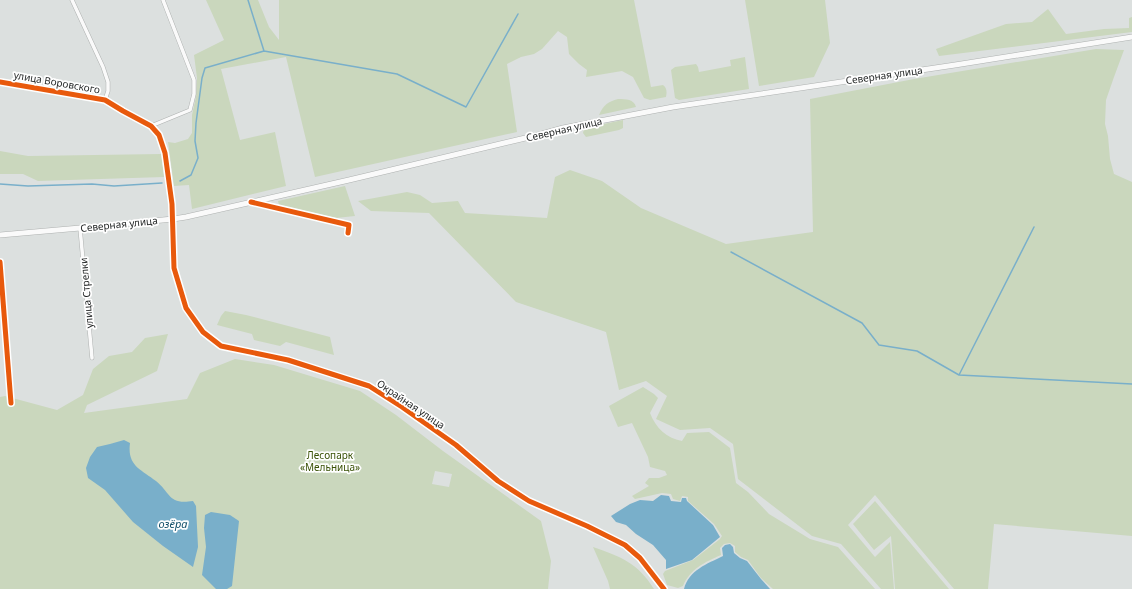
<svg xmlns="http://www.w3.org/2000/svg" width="1132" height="589" viewBox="0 0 1132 589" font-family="'Noto Sans',sans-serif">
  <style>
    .green { fill: #cad7bd; fill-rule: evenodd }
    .water { fill: #79afca }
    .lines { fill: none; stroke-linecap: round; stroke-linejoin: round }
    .stream { stroke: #79afca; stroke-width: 1.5 }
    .minor-casing { stroke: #aeb1b0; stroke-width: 4.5 }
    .secondary-casing { stroke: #aeb1b0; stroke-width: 6 }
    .minor { stroke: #fafafa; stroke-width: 3.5 }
    .secondary { stroke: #fafafa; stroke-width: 5 }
    .cycleway-casing { stroke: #fff; stroke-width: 8 }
    .cycleway { stroke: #e8590c; stroke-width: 5 }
    .labels { text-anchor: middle; stroke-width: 3.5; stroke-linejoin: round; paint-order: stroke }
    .street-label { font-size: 10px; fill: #1f2222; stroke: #fff }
    .park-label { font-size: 10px; fill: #395105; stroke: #fff }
    .water-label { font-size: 11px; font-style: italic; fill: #0f4d68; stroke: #fff }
  </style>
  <rect width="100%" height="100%" fill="#dce0df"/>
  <path class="green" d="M206,0H258L269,27L279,40V0H634L651,87L663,85C667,88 667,92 666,97L650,100L644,98L633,77L622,71L586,77L587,70L579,64L569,54L567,37L558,31L542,49L534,54L521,57L507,64L517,132L315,177L286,57L221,69L240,140L275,132L286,186L192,209L189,185L174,186L168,142L175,143L188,139L192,133V115L196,97L197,78L194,55L224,40Z
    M745,0H825L830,43L814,77L759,86Z
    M1048,9L1066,34L1104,29L1129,28V18L1132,17V32L939,56L936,49L1006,24L1032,22Z
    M1096,49L1124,50L1114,77L1106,100L1105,124L1108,136L1110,159L1114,174L1132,182V536L994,524L988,589H954L875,495L848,525L875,557L890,542L894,589H881L841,544L812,536L738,479L733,444L710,428L680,430L656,419L667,396L646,381L619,390L606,332L516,302L429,213L371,211L358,201L407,192L420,195L432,203L458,201L465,213L547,218L555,177L570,170L602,181L641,208L726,244L813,232L810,99L914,79Z
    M745,57L749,89L679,100L675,98L671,70L675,67L696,64L698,67L699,72L731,66L730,60Z
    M618,99C626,99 634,99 636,107L599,115C604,104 608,102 618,99Z
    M623,120V128L619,130L586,137L583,133L584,128Z
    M0,151L28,156L161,154L164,177L38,181L23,174H0Z
    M345,186L355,216L336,218L279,205L278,201Z
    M225,311L246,315L330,337L334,355L286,342L280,346L254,340L252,334L217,325L221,316Z
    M168,334L157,371L87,405L84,413L187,399L200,373L235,359L274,365L360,391L396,415L443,451L541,521L551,561L548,589H0V397L5,396L57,410L83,395L93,369L109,356L132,352L145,338ZM435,471L452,474L449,487L432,484Z
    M643,387L654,394L658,398L650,413C656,428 666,438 682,441L687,433L709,432L730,448L736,483L748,492L769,514L810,539L838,547L875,589H773L761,578L748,560L741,557L735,552V546L730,543L724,544L720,548L721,555C705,562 690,569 683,586L678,588L667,585L663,574L665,571L693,560L720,539L722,536L714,524L688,501V497L682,496L680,501L673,499L671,494L662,493L635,499L632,496L649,486L645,483L649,478H659L667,475L665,471L650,467L648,457L632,423L618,427L609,406Z
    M875,501L949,589H895L891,536L874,550L853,524Z
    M593,547C621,557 637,562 654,589H610L608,581Z"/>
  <path class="water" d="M124,440L130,443C127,466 141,469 156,481C171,493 168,505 193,501L196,506L198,547L193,567L163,546L133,522L105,490L88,478L86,468L90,457L97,447L110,444Z
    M661,495L669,496L671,501L681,502L682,498H686L687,501L713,525L720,537L692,560L666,569V560L653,545L636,534L626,525L616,522L611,516L630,504L640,500L653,501Z
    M211,512L230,515L239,521L232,586L227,589H216L202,575L206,547L204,528L205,515Z
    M730,544L733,547L734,553L740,558L747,561L761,579L770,589H684C689,570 707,564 723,556L722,548L725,545Z"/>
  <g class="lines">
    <path class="stream" d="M264,51L397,74L466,107L518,14
      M180,181L191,175L198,158L195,141L196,123L202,78L205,68L264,51L248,0
      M0,184L28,186L92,184L114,186L162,183
      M731,252L862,323L879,345L917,351L959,375L1034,227
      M959,375L1132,384"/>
    <g class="minor-casing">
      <path id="minor" d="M72,0L103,67L108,82V91L105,100
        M0,82L105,100L123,111L151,126L159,135L165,153L172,204L174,268L186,308L203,332L221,346L288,360L369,386L402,407L456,445L498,481L529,501L587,526L625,545L640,558L664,589
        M151,126L190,110L194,94V80L163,0
        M254,202L349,225L348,233
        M80,228L92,358
        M0,262L11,403"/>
    </g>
    <g class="secondary-casing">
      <path id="secondary" d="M0,235L80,228L173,219L186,217L349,180L538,135L563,128L673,107L955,65L1132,37"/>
    </g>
    <use href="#minor" class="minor"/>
    <use href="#secondary" class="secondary"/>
    <g class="cycleway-casing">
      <path id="cycleway" d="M0,82L105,100L123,111L151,126L159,135L165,153L172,204L174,268L186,308L203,332L221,346L288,360L369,386L402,407L456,445L498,481L529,501L587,526L625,545L640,558L664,589
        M251,202L349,225L348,233
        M0,262L11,403"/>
    </g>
    <use href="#cycleway" class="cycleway"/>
  </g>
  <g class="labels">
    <g class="street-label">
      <text transform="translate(884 75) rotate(-8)" y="4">Северная улица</text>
      <text transform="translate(57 82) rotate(10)" y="4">улица Воровского</text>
      <text transform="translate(564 129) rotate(-13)" y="4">Северная улица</text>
      <text transform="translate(119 224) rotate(-6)" y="4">Северная улица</text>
      <text transform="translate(86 293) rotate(-95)" y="4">улица Стрелки</text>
      <text transform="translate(411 404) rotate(34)" y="4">Окрайная улица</text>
    </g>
    <g class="park-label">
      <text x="330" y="459">Лесопарк<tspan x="330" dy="12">«Мельница»</tspan></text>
    </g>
    <g class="water-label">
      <text x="173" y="528">озёра</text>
    </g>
  </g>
</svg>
